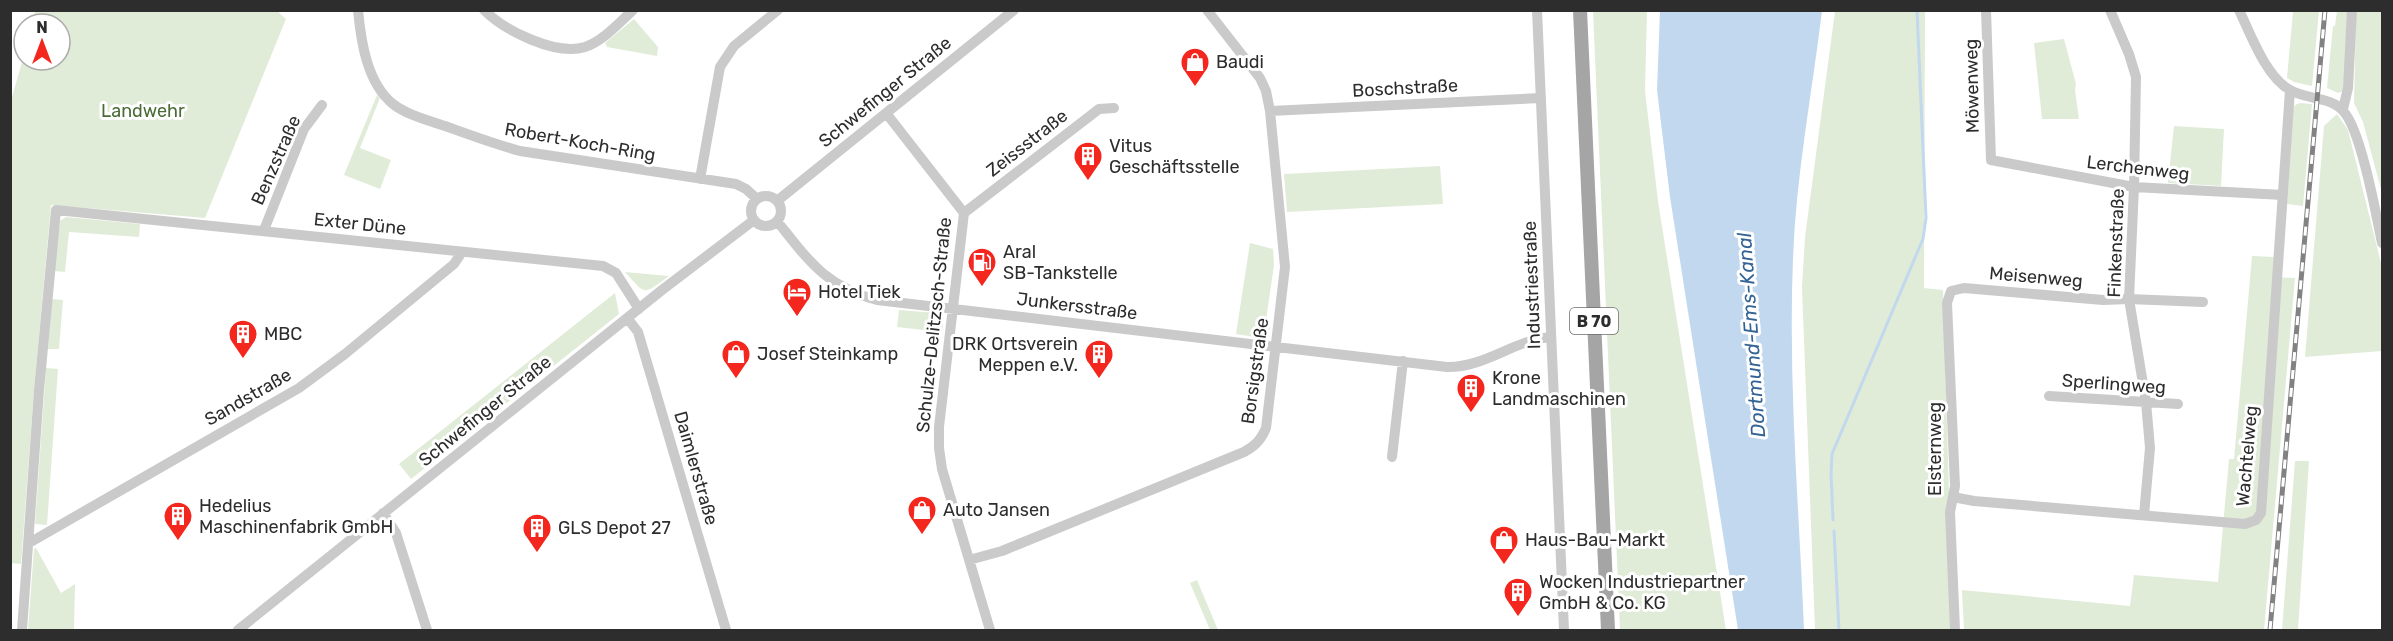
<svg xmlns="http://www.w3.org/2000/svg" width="2393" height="641" viewBox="0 0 2393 641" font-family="Rubik,sans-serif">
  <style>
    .green { fill: #e0ecd8 }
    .water { fill: #c2d8ee }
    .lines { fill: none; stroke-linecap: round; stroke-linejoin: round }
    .stream { stroke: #c2d8ee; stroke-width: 3 }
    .minor { stroke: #cacaca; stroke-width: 10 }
    .major { stroke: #a5a5a5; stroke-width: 14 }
    .rail-casing { stroke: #828282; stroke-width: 5 }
    .rail { stroke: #fff; stroke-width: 3; stroke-dasharray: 9; stroke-linecap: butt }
    .labels { text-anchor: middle; stroke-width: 6; stroke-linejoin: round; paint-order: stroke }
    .shield { fill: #fff; stroke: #6c6c6c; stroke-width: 1.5 }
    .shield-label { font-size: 16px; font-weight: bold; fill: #2d2d2d }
    .poi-label { font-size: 18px; fill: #2d2d2d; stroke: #fff; text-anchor: start }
    .street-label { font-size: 18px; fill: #2d2d2d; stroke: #fff }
    .park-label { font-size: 18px; fill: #496c36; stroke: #fff }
    .water-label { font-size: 20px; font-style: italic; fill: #346495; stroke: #fff }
  </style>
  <rect width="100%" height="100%" fill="#fff"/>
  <path class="green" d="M276,10L286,19L205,218L51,205L34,390L21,564L10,563V104L24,55V60H60V24H32L35,11Z
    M1593,11H1647L1645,91L1658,201L1726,630H1620Z
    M1835,11H1925L1924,288L1943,290L1953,630H1815L1802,287L1805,237Z
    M2293,11H2319L2312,86L2294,82L2287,78Z
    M2337,11H2349L2343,91L2338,93L2327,88L2333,26H2335Z
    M2356,11H2382V193L2363,122L2354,103Z
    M634,19L658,47L657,56L607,47L605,43Z
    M2064,39L2076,84L2075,90L2079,119H2042L2034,43Z
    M377,95L380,98L360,148L391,160L380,189L344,175Z
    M2300,103L2312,104L2303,206L2287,204L2293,110L2295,105Z
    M2337,114L2348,130L2382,267V351L2305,357L2324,126Z
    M2174,126L2224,129L2221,186L2168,183Z
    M1440,166L1443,204L1287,212L1284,174Z
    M66,217L140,224L139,237L69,232L65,272L54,271L60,221Z
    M1250,243L1273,249L1274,265L1266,320L1270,328L1267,333L1255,337L1236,334Z
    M2252,256L2275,257L2274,277L2295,278L2264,630H1964L1962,590L2130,606L2134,575L2218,582L2229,459H2234Z
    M625,272L669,276C642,296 646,295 625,272Z
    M615,293L619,314L411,479L399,464Z
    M52,299L63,300L59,349H48Z
    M899,310L938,313C944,320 944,324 942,332L897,327Z
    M46,368L58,369L47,525L35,524Z
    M2295,461H2309L2298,630H2282Z
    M36,548L61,593L75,584L74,630H28L34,549Z
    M1197,580L1218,630H1210L1190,583Z"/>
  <path class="water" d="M1660,11H1822C1812,93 1796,176 1793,258C1788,382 1799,507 1804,630H1738L1670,197L1657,90Z"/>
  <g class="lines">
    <path class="stream" d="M1833,520L1831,474L1832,454L1917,253L1923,239L1926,218L1917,10
      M1834,531L1839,630"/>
    <path class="minor" d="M358,10C361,42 367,83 393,104C407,115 428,120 445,126C470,135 494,144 520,151L736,184L746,189L757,199
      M484,10C505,31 556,56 585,47C603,41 619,23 633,10
      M1537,10L1564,630
      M1986,10L1991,160L2134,187L2283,195
      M2110,10L2129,54L2136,77L2134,187L2129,299L2146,402L2150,448L2144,515
      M2239,10C2251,35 2266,77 2290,90C2307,100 2331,96 2344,112C2361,131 2376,214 2382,243
      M2343,109L2348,88L2352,10
      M1270,111L1541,98
      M886,113L964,213L939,427V448L942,469L990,630
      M700,179L720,67L734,46L778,10
      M751 211a15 15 0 1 1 30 0a15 15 0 1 1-30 0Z
      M777,201L1014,10
      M964,213L1099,109L1114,108
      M777,221C809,261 825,286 877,300L1447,367C1484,368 1514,340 1551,337
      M264,230L304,129L322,105
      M628,319L638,332L726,630
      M2049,396L2178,404
      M1392,457L1403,361
      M1953,497L1974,501L2245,524L2256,520L2261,513L2290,90
      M383,513L396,533L427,630
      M29,543L299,388L345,354L454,264L462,252
      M969,560L1002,551L1244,452C1255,446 1261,440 1266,428L1285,267L1270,111L1266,91L1260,78L1207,10
      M22,630L39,390L56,210L603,266L616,273L639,309
      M238,630L662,290L754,220
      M1955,630L1950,512L1955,486L1947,303L1951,291L1964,288L2103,300L2129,299L2203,302"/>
    <path class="major" d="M1580,10L1608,630"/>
    <g class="rail-casing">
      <path id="rail" d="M2270,630L2325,10"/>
    </g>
    <use href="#rail" class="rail"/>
  </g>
  <defs>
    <g id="shop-pin" transform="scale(1.5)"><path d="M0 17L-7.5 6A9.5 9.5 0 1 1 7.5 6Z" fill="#f4271e" stroke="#fff"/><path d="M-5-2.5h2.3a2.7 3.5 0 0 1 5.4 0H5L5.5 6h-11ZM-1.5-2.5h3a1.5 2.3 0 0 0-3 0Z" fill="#fff"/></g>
    <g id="building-pin" transform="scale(1.5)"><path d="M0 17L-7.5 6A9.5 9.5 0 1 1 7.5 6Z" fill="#f4271e" stroke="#fff"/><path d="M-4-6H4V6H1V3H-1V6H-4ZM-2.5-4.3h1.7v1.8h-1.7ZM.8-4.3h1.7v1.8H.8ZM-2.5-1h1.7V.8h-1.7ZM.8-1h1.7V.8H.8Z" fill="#fff"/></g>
    <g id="fuel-pin" transform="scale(1.5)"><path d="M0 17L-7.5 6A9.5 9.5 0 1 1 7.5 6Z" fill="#f4271e" stroke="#fff"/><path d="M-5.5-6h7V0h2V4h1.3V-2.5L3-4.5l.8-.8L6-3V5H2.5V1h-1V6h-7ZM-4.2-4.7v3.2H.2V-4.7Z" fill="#fff"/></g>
    <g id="hotel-pin" transform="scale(1.5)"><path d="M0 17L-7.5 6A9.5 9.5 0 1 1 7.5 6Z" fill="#f4271e" stroke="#fff"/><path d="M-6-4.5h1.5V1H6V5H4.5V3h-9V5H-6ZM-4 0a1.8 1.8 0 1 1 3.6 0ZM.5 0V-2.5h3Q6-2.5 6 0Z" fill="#fff"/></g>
  </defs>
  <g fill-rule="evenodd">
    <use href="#shop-pin" x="1195" y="62"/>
    <use href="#building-pin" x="1088" y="156"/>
    <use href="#fuel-pin" x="982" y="262"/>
    <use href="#hotel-pin" x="797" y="292"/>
    <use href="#building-pin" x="243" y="334"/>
    <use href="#shop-pin" x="736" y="354"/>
    <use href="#building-pin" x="1099" y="354"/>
    <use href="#building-pin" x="1471" y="388"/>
    <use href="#shop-pin" x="922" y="510"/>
    <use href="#building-pin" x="178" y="516"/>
    <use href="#building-pin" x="537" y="528"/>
    <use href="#shop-pin" x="1504" y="540"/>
    <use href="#building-pin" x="1518" y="592"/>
  </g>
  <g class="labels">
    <rect class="shield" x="1570" y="308" width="48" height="26" rx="4.5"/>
    <g class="shield-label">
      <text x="1594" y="327">B 70</text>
    </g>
    <g class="poi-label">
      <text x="1216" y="68">Baudi</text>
      <text x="1109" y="152">Vitus<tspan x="1109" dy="21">Geschäftsstelle</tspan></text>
      <text x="1003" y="258">Aral<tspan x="1003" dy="21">SB-Tankstelle</tspan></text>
      <text x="818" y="298">Hotel Tiek</text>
      <text x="264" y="340">MBC</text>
      <text x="1078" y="350" text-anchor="end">DRK Ortsverein<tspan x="1078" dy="21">Meppen e.V.</tspan></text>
      <text x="757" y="360">Josef Steinkamp</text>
      <text x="1492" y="384">Krone<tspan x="1492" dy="21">Landmaschinen</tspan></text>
      <text x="199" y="512">Hedelius<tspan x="199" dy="21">Maschinenfabrik GmbH</tspan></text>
      <text x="943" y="516">Auto Jansen</text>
      <text x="558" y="534">GLS Depot 27</text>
      <text x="1525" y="546">Haus-Bau-Markt</text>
      <text x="1539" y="588">Wocken Industriepartner<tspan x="1539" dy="21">GmbH &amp; Co. KG</tspan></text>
    </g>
    <g class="street-label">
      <text transform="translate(1972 86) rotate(-91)" y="6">Möwenweg</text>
      <text transform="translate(1405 88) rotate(-3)" y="6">Boschstraße</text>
      <text transform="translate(885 92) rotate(-39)" y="6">Schwefinger Straße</text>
      <text transform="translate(580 142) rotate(10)" y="6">Robert-Koch-Ring</text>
      <text transform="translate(1027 143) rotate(-38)" y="6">Zeissstraße</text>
      <text transform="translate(276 160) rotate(-66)" y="6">Benzstraße</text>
      <text transform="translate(2138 168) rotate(7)" y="6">Lerchenweg</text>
      <text transform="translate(360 224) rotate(6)" y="6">Exter Düne</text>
      <text transform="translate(2116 243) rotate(-88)" y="6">Finkenstraße</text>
      <text transform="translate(2036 277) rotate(5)" y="6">Meisenweg</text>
      <text transform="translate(1532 285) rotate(-92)" y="6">Industriestraße</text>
      <text transform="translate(1077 306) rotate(7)" y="6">Junkersstraße</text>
      <text transform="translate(934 325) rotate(-84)" y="6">Schulze-Delitzsch-Straße</text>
      <text transform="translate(1255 371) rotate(-82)" y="6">Borsigstraße</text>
      <text transform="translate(2114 384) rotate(4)" y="6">Sperlingweg</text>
      <text transform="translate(248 397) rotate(-30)" y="6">Sandstraße</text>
      <text transform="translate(485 411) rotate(-39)" y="6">Schwefinger Straße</text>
      <text transform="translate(1935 449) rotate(-90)" y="6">Elsternweg</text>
      <text transform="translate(2247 456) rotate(-85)" y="6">Wachtelweg</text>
      <text transform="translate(696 468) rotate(74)" y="6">Daimlerstraße</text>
    </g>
    <g class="park-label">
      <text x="143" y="117">Landwehr</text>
    </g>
    <g class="water-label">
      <text transform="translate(1751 335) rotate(-94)" y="7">Dortmund-Ems-Kanal</text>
    </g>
  </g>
  <rect width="2393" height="641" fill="none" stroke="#2d2d2d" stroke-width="24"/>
  <g transform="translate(42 42)"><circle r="28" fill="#ffffff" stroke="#ababab" stroke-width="1.5"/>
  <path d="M0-4.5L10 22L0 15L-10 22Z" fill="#f4271e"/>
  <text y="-9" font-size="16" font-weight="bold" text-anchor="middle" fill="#2d2d2d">N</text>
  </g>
</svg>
